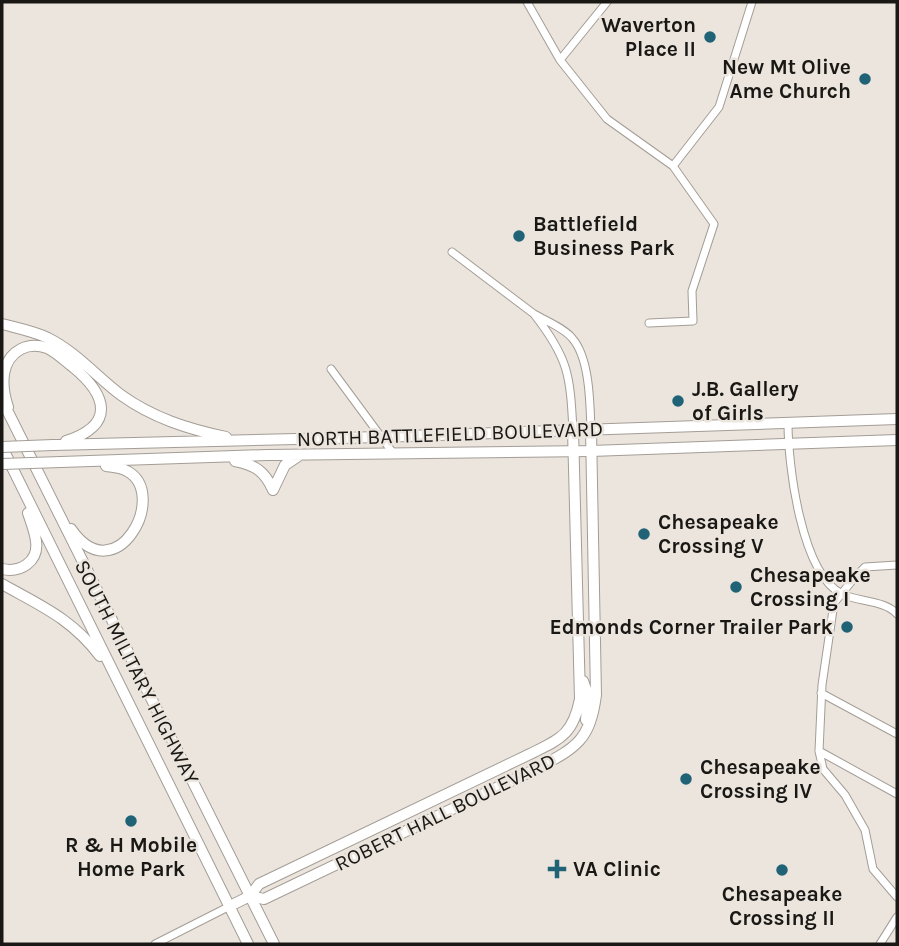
<svg xmlns="http://www.w3.org/2000/svg" width="899" height="946" viewBox="0 0 899 946" font-family="Karla,sans-serif">
  <style>
    .lines { fill: none; stroke-linecap: round; stroke-linejoin: round }
    .street-casing { stroke: #a39d96; stroke-width: 9 }
    .secondary-casing { stroke: #a39d96; stroke-width: 12 }
    .primary-casing { stroke: #a39d96; stroke-width: 12 }
    .street { stroke: #fff; stroke-width: 7 }
    .secondary { stroke: #fff; stroke-width: 10 }
    .primary { stroke: #fff; stroke-width: 10 }
    .primary-bridge-casing { stroke: #a39d96; stroke-width: 12; stroke-linecap: butt }
    .primary-bridge { stroke: #fff; stroke-width: 10 }
    .poi-dot { fill: #206276; stroke: #ebe5dd; stroke-width: 2.5 }
    .labels { text-anchor: middle; stroke-width: 5; stroke-linejoin: round; paint-order: stroke }
    .poi-label { font-size: 21px; font-weight: bold; fill: #1a1815; stroke: #ebe5dd; text-anchor: start }
    .street-label { font-size: 21px; fill: #1a1815; stroke: #ebe5dd }
  </style>
  <rect width="100%" height="100%" fill="#ebe5dd"/>
  <g class="lines">
    <g class="street-casing">
      <path id="street" d="M527,2L560,60L607,119L673,166L714,224L692,291L693,321L649,323
        M560,60L607,2
        M673,166L719,107L752,2
        M452,252L534,314
        M331,369L393,453
        M788,423C788,464 801,574 842,594C858,602 885,600 897,614
        M573,430C570,375 569,359 534,314C546,321 564,328 572,338C590,358 590,404 591,430
        M897,565L865,567L855,577L834,603L822,685L819,751L823,769L845,795L865,830L873,869L897,897
        M821,693L897,734
        M819,751L897,794
        M155,944L230,906
        M880,944L897,917"/>
    </g>
    <g class="secondary-casing">
      <path id="secondary" d="M583,681L588,695L586,720
        M250,896L264,899L538,768C577,747 590,740 596,695L591,430
        M230,906L250,896L259,884L530,754C560,739 573,735 580,699L573,430"/>
    </g>
    <g class="primary-casing">
      <path id="primary" d="M2,324C17,328 33,331 48,338C76,352 97,377 121,395C153,418 188,429 226,437
        M2,400L274,944
        M8,407C1,386 0,360 21,349C29,345 38,345 47,348C56,352 65,361 73,367C108,396 115,425 66,441
        M53,445L380,437L897,419
        M2,447L248,944
        M235,461C256,465 265,472 273,490
        M61,462L267,455L591,451L897,440
        M273,490L285,465L300,455
        M71,529C116,594 170,494 127,471C120,467 113,467 106,466
        M2,569C20,573 39,562 36,541C35,532 31,522 28,513
        M2,584C41,606 71,618 100,656"/>
    </g>
    <use href="#street" class="street"/>
    <use href="#secondary" class="secondary"/>
    <use href="#primary" class="primary"/>
    <g class="primary-bridge-casing">
      <path id="primary-bridge" d="M2,447L53,445
        M2,464L61,462"/>
    </g>
    <use href="#primary-bridge" class="primary-bridge"/>
  </g>
  <g class="poi-dot">
    <circle cx="710" cy="37" r="7"/>
    <circle cx="865" cy="79" r="7"/>
    <circle cx="519" cy="236" r="7"/>
    <circle cx="678" cy="401" r="7"/>
    <circle cx="644" cy="534" r="7"/>
    <circle cx="736" cy="587" r="7"/>
    <circle cx="847" cy="627" r="7"/>
    <circle cx="686" cy="779" r="7"/>
    <circle cx="131" cy="821" r="7"/>
    <path d="M553.5 858.5h7v7h7v7h-7v7h-7v-7h-7v-7h7z"/>
    <circle cx="782" cy="870" r="7"/>
  </g>
  <g class="labels">
    <g class="poi-label">
      <text x="696" y="32" text-anchor="end">Waverton<tspan x="696" dy="24">Place II</tspan></text>
      <text x="851" y="74" text-anchor="end">New Mt Olive<tspan x="851" dy="24">Ame Church</tspan></text>
      <text x="533" y="231">Battlefield<tspan x="533" dy="24">Business Park</tspan></text>
      <text x="692" y="396">J.B. Gallery<tspan x="692" dy="24">of Girls</tspan></text>
      <text x="658" y="529">Chesapeake<tspan x="658" dy="24">Crossing V</tspan></text>
      <text x="750" y="582">Chesapeake<tspan x="750" dy="24">Crossing I</tspan></text>
      <text x="833" y="634" text-anchor="end">Edmonds Corner Trailer Park</text>
      <text x="700" y="774">Chesapeake<tspan x="700" dy="24">Crossing IV</tspan></text>
      <text x="131" y="852" text-anchor="middle">R &amp; H Mobile<tspan x="131" dy="24">Home Park</tspan></text>
      <text x="573" y="876">VA Clinic</text>
      <text x="782" y="901" text-anchor="middle">Chesapeake<tspan x="782" dy="24">Crossing II</tspan></text>
    </g>
    <g class="street-label">
      <text transform="translate(450 434) rotate(-2)" y="7">NORTH BATTLEFIELD BOULEVARD</text>
      <text transform="translate(137 672) rotate(63)" y="7">SOUTH MILITARY HIGHWAY</text>
      <text transform="translate(445 812) rotate(-26)" y="7">ROBERT HALL BOULEVARD</text>
    </g>
  </g>
  <rect width="899" height="946" fill="none" stroke="#1a1815" stroke-width="7"/>
</svg>
